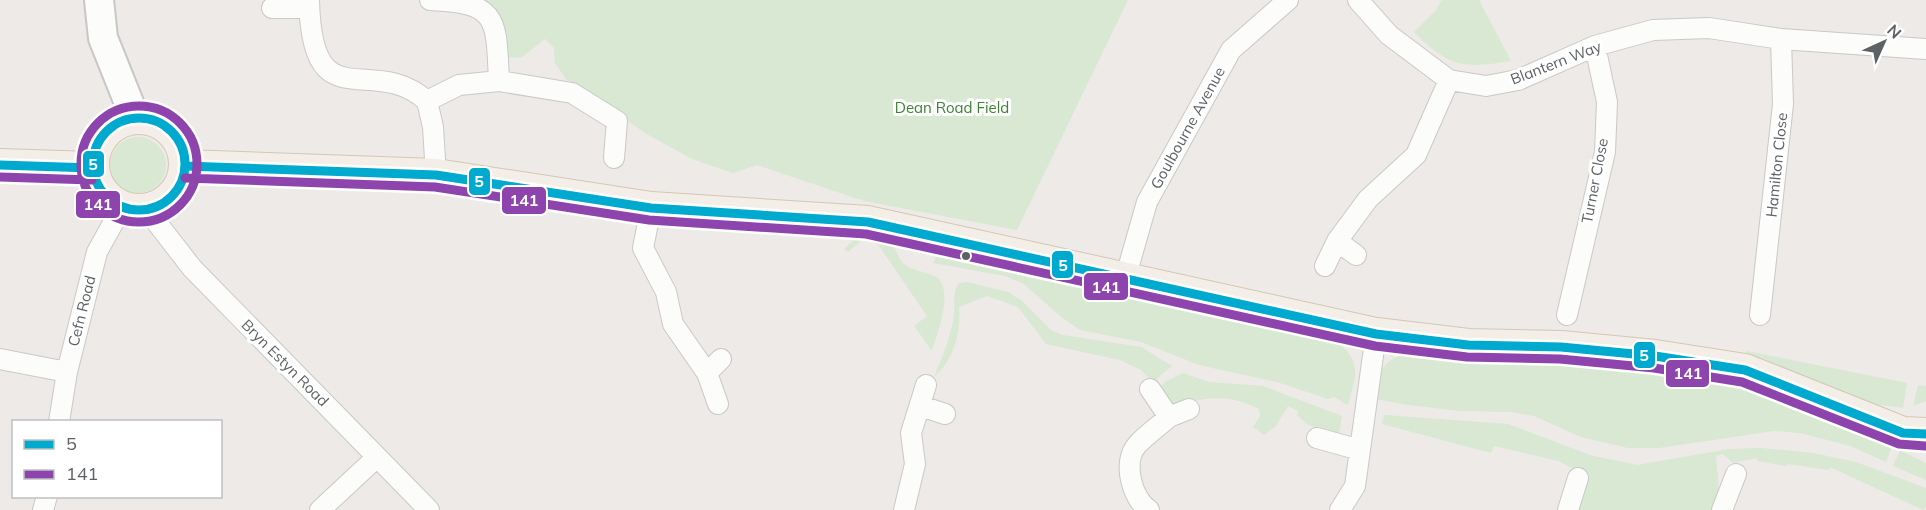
<svg xmlns="http://www.w3.org/2000/svg" width="1926" height="510" viewBox="0 0 1926 510" font-family="Mulish,sans-serif">
  <style>
    .green { fill: #d8e8d3 }
    .lines { fill: none; stroke-linecap: round; stroke-linejoin: round }
    .street-casing { stroke: #c9c9c9; stroke-width: 22 }
    .secondary-casing { stroke: #c8c7c8; stroke-width: 32 }
    .primary-casing { stroke: #d4c7b5; stroke-width: 34 }
    .street { stroke: #fcfcfb; stroke-width: 20 }
    .secondary { stroke: #fcfcfb; stroke-width: 28 }
    .primary { stroke: #f3efe8; stroke-width: 32 }
    .bus-1-casing { stroke: #fff; stroke-width: 14 }
    .bus-2-casing { stroke: #fff; stroke-width: 14 }
    .bus-1 { stroke: #00a9ce; stroke-width: 9 }
    .bus-2 { stroke: #8e44ad; stroke-width: 9 }
    .bus-dot { fill: #5c6165; stroke: #fff; stroke-width: 2 }
    .labels { text-anchor: middle; stroke-width: 6; stroke-linejoin: round; paint-order: stroke }
    .street-label { font-size: 15px; fill: #5c6165; stroke: #fff }
    .park-label { font-size: 15px; fill: #3d8236; stroke: #fff }
    .line-badge { stroke: #fff; stroke-width: 2 }
    .badge-label { font-size: 16px; text-anchor: middle; font-weight: bold; fill: #fff }
  </style>
  <rect width="100%" height="100%" fill="#edeae7"/>
  <path class="green" d="M476,0H1128L1017,230L864,201L757,165L733,173L692,159L645,133L566,79L555,63L554,48L545,39L522,57L503,58Z
    M1442,0H1479L1511,61C1463,69 1449,67 1414,32L1436,10Z
    M110 165a28 28 0 1 1 56 0a28 28 0 1 1-56 0Z
    M861,234C874,235 887,234 894,247C897,253 899,259 903,263C912,271 923,271 934,276C956,286 937,334 932,351L914,326L927,316L875,240H862L848,252L844,249Z
    M939,252L1051,280L1058,275L1338,343C1363,362 1355,378 1348,405L1334,397L1328,399L1277,382L1199,365L1141,342L1080,330L1060,316L1024,284L1005,276L933,263Z
    M967,282L1008,292L1021,300L1051,330L1063,335L1141,347L1172,366L1153,382L1141,370L1120,360L1046,344L1018,307L987,296L959,307C961,332 954,360 934,377C942,358 949,341 953,321C956,307 951,295 959,283Z
    M1747,351L1907,383L1903,408L1871,404L1745,356Z
    M1405,354L1542,361L1721,376L1892,446L1886,462L1850,446L1800,433L1774,431L1659,448H1628L1581,437L1534,416L1511,412L1461,411L1408,405L1375,399C1377,375 1381,361 1405,354Z
    M1183,373L1209,382L1263,386L1342,416L1339,435L1308,425L1297,415L1298,411L1288,406L1276,426L1264,435L1253,427L1260,416L1259,409C1225,392 1209,399 1173,404L1161,396L1157,390L1165,382Z
    M1918,385L1926,386V401L1913,406Z
    M1384,415L1508,424L1590,455L1637,465L1729,449L1762,448L1813,453L1856,462L1926,488V507L1923,510L1830,467L1829,470L1788,464L1786,466L1758,461L1757,458L1733,463L1723,454L1716,456L1719,491L1714,510H1578L1587,478L1582,468L1574,469L1558,461L1494,446L1491,453L1382,424Z
    M1900,450L1926,463V480L1893,466Z"/>
  <g class="lines">
    <g class="street-casing">
      <path id="street" d="M309,0C312,124 371,51 427,101L459,85L499,81L572,93L617,121L614,158
        M430,0C499,3 496,18 499,81
        M1358,0L1389,35L1449,80L1486,86L1518,80L1595,46L1653,30L1709,28L1781,39L1926,49
        M272,8H309
        M427,101L433,127L436,175
        M651,208L643,248L666,292L673,324L707,373L718,404
        M147,210L192,268L429,510
        M1337,241L1356,255
        M1325,266L1337,241L1368,199L1416,155L1449,80
        M1125,279L1147,202L1231,50L1288,0
        M1567,315L1605,152L1607,102L1595,46
        M1760,315L1783,104L1781,39
        M0,359L67,372
        M707,373L721,359
        M921,406L945,414
        M1169,417L1189,409
        M59,422L67,372L97,252L122,207
        M1317,438L1360,450
        M43,510L47,496
        M320,510L377,457
        M904,510L915,464L911,433L926,385
        M1149,510C1132,499 1122,462 1137,445C1146,435 1159,426 1169,417L1150,389
        M1340,510L1355,486L1376,334
        M1568,510L1578,478
        M1722,510L1736,474"/>
    </g>
    <g class="secondary-casing">
      <path id="secondary" d="M99,0L103,38L135,118"/>
    </g>
    <g class="primary-casing">
      <path id="primary" d="M93 164a46 46 0 1 1 92 0a46 46 0 1 1-92 0Z
        M0,165L92,168
        M185,166L436,175L651,208L868,222L1376,334L1468,345L1561,347L1655,356L1745,370L1903,433L1926,434"/>
    </g>
    <use href="#street" class="street"/>
    <use href="#secondary" class="secondary"/>
    <use href="#primary" class="primary"/>
    <g class="bus-1-casing">
      <path id="bus-1" d="M93 164a46 46 0 1 1 92 0a46 46 0 1 1-92 0Z
        M0,165L92,168
        M185,166L436,175L651,208L868,222L1376,334L1468,345L1561,347L1655,356L1745,370L1903,433L1926,434"/>
    </g>
    <g class="bus-2-casing">
      <path id="bus-2" d="M81 164a58 58 0 1 1 116 0a58 58 0 1 1-116 0Z
        M0,177L92,180
        M185,178L435,187L649,220L866,234L1375,346L1467,357L1560,359L1654,368L1742,382L1899,444L1925,446"/>
    </g>
    <use href="#bus-1" class="bus-1"/>
    <use href="#bus-2" class="bus-2"/>
  </g>
  <circle class="bus-dot" cx="966" cy="256" r="5"/>
  <g class="labels">
    <g class="street-label">
      <text transform="translate(1556 63) rotate(-21)" y="5">Blantern Way</text>
      <text transform="translate(1188 128) rotate(-61)" y="5">Goulbourne Avenue</text>
      <text transform="translate(1777 165) rotate(-84)" y="5">Hamilton Close</text>
      <text transform="translate(1595 181) rotate(-79)" y="5">Turner Close</text>
      <text transform="translate(82 311) rotate(-76)" y="5">Cefn Road</text>
      <text transform="translate(285 363) rotate(45)" y="5">Bryn Estyn Road</text>
    </g>
    <g class="park-label">
      <text x="952" y="113">Dean Road Field</text>
    </g>
  </g>
  <g class="line-badge">
    <rect x="82" y="150" width="23" height="28" rx="6" fill="#00a9ce"/>
    <rect x="468" y="167" width="23" height="29" rx="6" fill="#00a9ce"/>
    <rect x="501" y="186" width="46" height="29" rx="6" fill="#8e44ad"/>
    <rect x="75" y="190" width="46" height="29" rx="6" fill="#8e44ad"/>
    <rect x="1051" y="250" width="23" height="29" rx="6" fill="#00a9ce"/>
    <rect x="1083" y="272" width="46" height="29" rx="6" fill="#8e44ad"/>
    <rect x="1633" y="341" width="23" height="28" rx="6" fill="#00a9ce"/>
    <rect x="1665" y="359" width="45" height="29" rx="6" fill="#8e44ad"/>
  </g>
  <g class="badge-label">
    <text x="93" y="170">5</text>
    <text x="479" y="187">5</text>
    <text x="524" y="206">141</text>
    <text x="98" y="210">141</text>
    <text x="1063" y="271">5</text>
    <text x="1106" y="293">141</text>
    <text x="1644" y="361">5</text>
    <text x="1688" y="379">141</text>
  </g>
  <rect x="12" y="420" width="210" height="78" fill="#ffffff" stroke="#bec0c1" stroke-width="1.5"/>
  <rect x="24" y="440" width="30" height="9" fill="#00a9ce" stroke="#bec0c1" stroke-width="1.5"/>
  <text x="66" y="450" font-size="18" fill="#5c6165">5</text>
  <rect x="24" y="470" width="30" height="9" fill="#8e44ad" stroke="#bec0c1" stroke-width="1.5"/>
  <text x="66" y="480" font-size="18" fill="#5c6165">141</text>
  <g transform="translate(1884 42) rotate(45)" stroke="#ffffff" stroke-width="4.5" paint-order="stroke">
  <path d="M0-4.5L10 22L0 15L-10 22Z" fill="#5c6165"/>
  <text y="-9" font-size="16" font-weight="bold" text-anchor="middle" fill="#5c6165">N</text>
  </g>
</svg>
